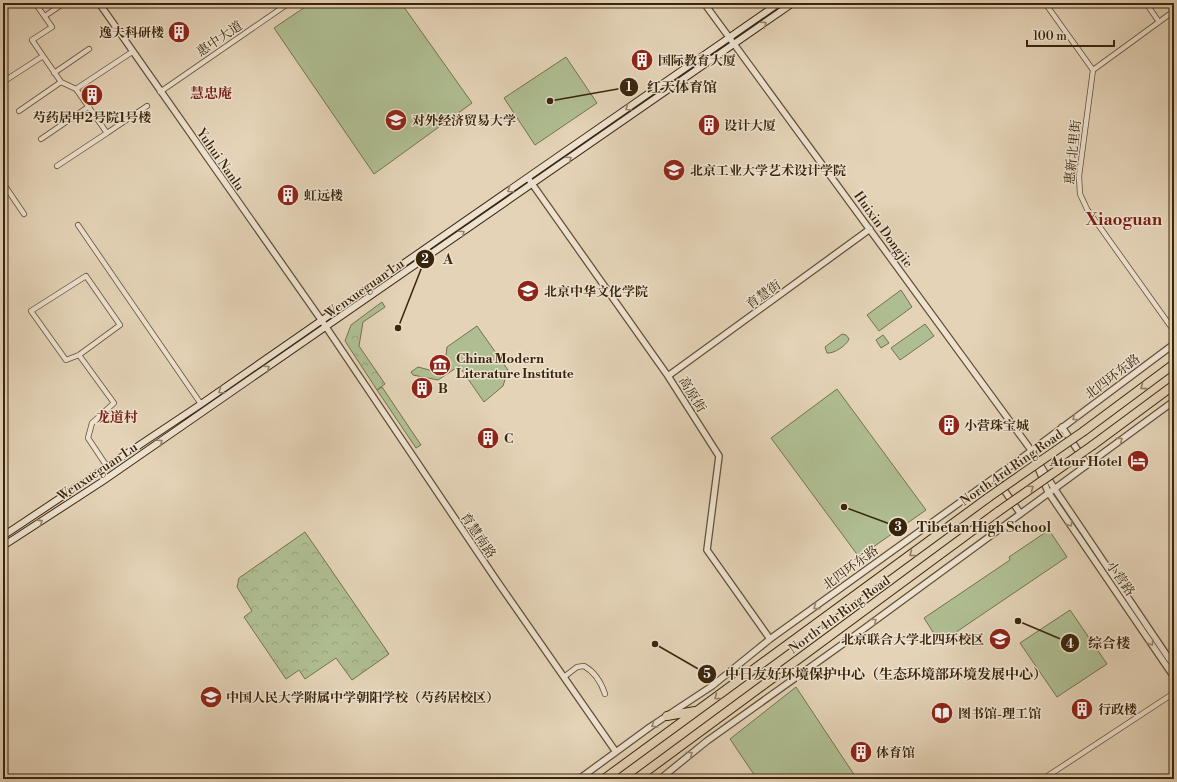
<svg xmlns="http://www.w3.org/2000/svg" width="1177" height="782" viewBox="0 0 1177 782" font-family="'Libre Bodoni','Noto Serif SC',serif">
  <style>
    .green { fill: #afbe92; stroke: #74724e }
    .forest { fill: url(#forest-crowns); stroke: #74724e }
    .lines { fill: none; stroke-linecap: round; stroke-linejoin: round }
    .minor-casing { stroke: #645036; stroke-width: 6 }
    .tertiary-casing { stroke: #645036; stroke-width: 8 }
    .secondary-casing { stroke: #3a250b; stroke-width: 8 }
    .trunk-casing { stroke: #3a250b; stroke-width: 10 }
    .minor { stroke: #ede2d0; stroke-width: 4.5 }
    .tertiary { stroke: #ede2d0; stroke-width: 5.5 }
    .secondary { stroke: #ede2d0; stroke-width: 6 }
    .trunk { stroke: #e4d3b7; stroke-width: 8 }
    .trunk-bridge-casing { stroke: #3a250b; stroke-width: 10; stroke-linecap: butt }
    .trunk-bridge { stroke: #e4d3b7; stroke-width: 8 }
    .oneway { stroke: #94846e }
    .oneway2 { stroke: #8f7c61 }
    .labels { text-anchor: middle; stroke-width: 3; stroke-linejoin: round; paint-order: stroke }
    .poi-label { font-size: 13px; font-weight: bold; fill: #3a250b; stroke: #ede2d0; text-anchor: start }
    .street-label { font-size: 13px; fill: #3a250b; stroke: #ede2d0 }
    .neighbourhood-label { font-size: 14px; font-weight: bold; fill: #7a1f14; stroke: #ede2d0 }
    .district-label { font-size: 17px; font-weight: bold; fill: #7a1f14; stroke: #ede2d0 }
    .leader { fill: none; stroke: #3a250b; stroke-width: 1.5 }
    .callout-dot { fill: #3a250b; stroke: #ede2d0; stroke-width: 1.5 }
    .mark-label { font-size: 12px; text-anchor: middle; font-weight: bold; fill: #fff }
    .callout-label { font-size: 14px; text-anchor: middle; font-weight: bold; fill: #3a250b; stroke: #ede2d0; stroke-width: 3; stroke-linejoin: round; paint-order: stroke }
  </style>
  <defs>
    <pattern id="forest-crowns" width="20" height="18" patternUnits="userSpaceOnUse"><rect width="20" height="18" fill="#afbe92"/><path d="M2 6a3 3 0 1 1 6 0M12 15a3 3 0 1 1 6 0" fill="none" stroke="#97a37d"/></pattern>
  </defs>
  <rect width="100%" height="100%" fill="#e4d3b7"/>
  <filter id="stains"><feTurbulence type="fractalNoise" baseFrequency=".005" numOctaves="4"/><feColorMatrix values="0 0 0 0 .2 0 0 0 0 .09 0 0 0 0 .02 0 0 0 .5 -.17"/></filter>
  <radialGradient id="worn" r=".72"><stop offset=".6" stop-color="#630" stop-opacity="0"/><stop offset="1" stop-color="#630" stop-opacity=".3"/></radialGradient>
  <path class="green" d="M311,3H401L472,103L374,174L274,28Z
    M566,57L597,103L535,145L504,98Z
    M901,290L912,307L879,331L867,315Z
    M925,324L934,336L900,360L891,348Z
    M477,326L508,370L503,386L484,402L459,366L438,380L413,375L411,372L418,367L433,371L445,364L447,347Z
    M842,334L846,335L849,339C847,345 834,354 827,353L825,347Z
    M883,335L889,343L881,348L876,340Z
    M382,387L421,445L416,448L377,390Z
    M837,389L926,510L859,557L771,438Z
    M1049,530L1067,557L940,643L924,618L1010,560L1009,557Z
    M1070,610L1107,664L1057,697L1020,643Z
    M796,687L857,779H757L730,739Z"/>
  <path class="forest" d="M382,302L385,307L363,322L359,346L385,384L377,390L345,341L351,325Z
    M305,532L389,654L352,680L336,658L305,679L299,670L286,679L244,617L252,611L237,587L239,578Z"/>
  <g class="lines">
    <g class="minor-casing">
      <path id="minor" d="M35,3L52,27L32,40L61,82L76,89
        M1045,3L1093,70
        M1146,3L1159,22
        M1174,11L1093,70L1079,176L1080,194L1087,209L1174,331
        M45,16L64,3
        M132,52L76,89L107,133L147,106
        M54,73L89,49
        M3,82L43,56
        M160,92L289,3
        M19,111L61,82
        M41,139L88,107
        M57,166L107,133
        M3,183L24,214
        M78,225L201,404
        M86,276L120,325L79,355L66,360L31,311Z
        M79,355L114,403L92,423L88,438L108,468
        M564,677L577,667L584,666C595,672 601,682 605,694
        M1043,779L1174,693"/>
    </g>
    <g class="tertiary-casing">
      <path id="tertiary" d="M99,3L322,321L497,581L616,752
        M704,3L1031,450L1054,488L1174,666
        M528,178L668,376L719,456L707,550L770,639
        M668,376L870,229
        M1062,427L1087,464
        M1037,465L1048,492L1174,677
        M995,477L1020,513
        M579,779L650,727L712,686L770,639L1023,457L1174,344
        M660,779L707,741L854,636L1174,401"/>
    </g>
    <g class="secondary-casing">
      <path id="secondary" d="M3,536L201,404L779,3
        M3,546L103,481L793,3"/>
    </g>
    <g class="trunk-casing">
      <path id="trunk" d="M1084,431L1174,364
        M1093,445L1174,385
        M667,716L695,711
        M604,779L989,497
        M636,779L999,511"/>
    </g>
    <use href="#minor" class="minor"/>
    <use href="#tertiary" class="tertiary"/>
    <use href="#secondary" class="secondary"/>
    <use href="#trunk" class="trunk"/>
    <g class="trunk-bridge-casing">
      <path id="trunk-bridge" d="M989,497L1084,431
        M999,511L1093,445"/>
    </g>
    <use href="#trunk-bridge" class="trunk-bridge"/>
  </g>
  <defs><path id="oneway-chevron" d="M-2-3.5L2.5 0L-2 3.5" fill="none" stroke-width="1.6" stroke-linecap="round" stroke-linejoin="round"/></defs>
  <g class="oneway">
    <use href="#oneway-chevron" transform="translate(764 24) rotate(-35)"/>
    <use href="#oneway-chevron" transform="translate(628 108) rotate(145)"/>
    <use href="#oneway-chevron" transform="translate(569 159) rotate(-35)"/>
    <use href="#oneway-chevron" transform="translate(510 190) rotate(145)"/>
    <use href="#oneway-chevron" transform="translate(462 233) rotate(-35)"/>
    <use href="#oneway-chevron" transform="translate(267 368) rotate(-35)"/>
    <use href="#oneway-chevron" transform="translate(221 391) rotate(145)"/>
    <use href="#oneway-chevron" transform="translate(1075 418) rotate(143)"/>
    <use href="#oneway-chevron" transform="translate(1120 440) rotate(-36)"/>
    <use href="#oneway-chevron" transform="translate(160 442) rotate(-35)"/>
    <use href="#oneway-chevron" transform="translate(40 522) rotate(-33)"/>
    <use href="#oneway-chevron" transform="translate(1070 524) rotate(55)"/>
    <use href="#oneway-chevron" transform="translate(816 607) rotate(144)"/>
    <use href="#oneway-chevron" transform="translate(874 621) rotate(-37)"/>
    <use href="#oneway-chevron" transform="translate(1151 643) rotate(56)"/>
    <use href="#oneway-chevron" transform="translate(654 725) rotate(148)"/>
    <use href="#oneway-chevron" transform="translate(690 754) rotate(-38)"/>
  </g>
  <g class="oneway2">
    <use href="#oneway-chevron" transform="translate(1143 387) rotate(144)"/>
    <use href="#oneway-chevron" transform="translate(1031 488) rotate(-35)"/>
    <use href="#oneway-chevron" transform="translate(912 554) rotate(144)"/>
    <use href="#oneway-chevron" transform="translate(717 697) rotate(144)"/>
  </g>
  <defs>
    <g id="building-disc" transform="scale(1.15)"><circle r="9.5" fill="#8f2418" stroke="#ede2d0"/><path d="M-4-6H4V6H1V3H-1V6H-4ZM-2.5-4.3h1.7v1.8h-1.7ZM.8-4.3h1.7v1.8H.8ZM-2.5-1h1.7V.8h-1.7ZM.8-1h1.7V.8H.8Z" fill="#fff"/></g>
    <g id="university-disc" transform="scale(1.15)"><circle r="9.5" fill="#8f2418" stroke="#ede2d0"/><path d="M0-5L7-2L0 1L-7-2ZM-4 1L0 2.5L4 1V4Q0 6-4 4Z" fill="#fff"/></g>
    <g id="museum-disc" transform="scale(1.15)"><circle r="9.5" fill="#8f2418" stroke="#ede2d0"/><path d="M0-6L6-3V-2H-6V-3ZM-5-1h2V3h-2ZM-1-1h2V3h-2ZM3-1h2V3H3ZM-6 4H6V6H-6Z" fill="#fff"/></g>
    <g id="hotel-disc" transform="scale(1.15)"><circle r="9.5" fill="#8f2418" stroke="#ede2d0"/><path d="M-6-4.5h1.5V1H6V5H4.5V3h-9V5H-6ZM-4 0a1.8 1.8 0 1 1 3.6 0ZM.5 0V-2.5h3Q6-2.5 6 0Z" fill="#fff"/></g>
    <g id="school-disc" transform="scale(1.15)"><circle r="9.5" fill="#8f2418" stroke="#ede2d0"/><path d="M0-5L7-2L0 1L-7-2ZM-4 1L0 2.5L4 1V4Q0 6-4 4Z" fill="#fff"/></g>
    <g id="library-disc" transform="scale(1.15)"><circle r="9.5" fill="#8f2418" stroke="#ede2d0"/><path d="M-6-4Q-3-5.5-.7-3.5V5Q-3 3-6 4ZM6-4Q3-5.5 .7-3.5V5Q3 3 6 4Z" fill="#fff"/></g>
  </defs>
  <g fill-rule="evenodd">
    <use href="#building-disc" x="179" y="32"/>
    <use href="#building-disc" x="642" y="60"/>
    <use href="#building-disc" x="92" y="95"/>
    <use href="#university-disc" x="396" y="120"/>
    <use href="#building-disc" x="709" y="125"/>
    <use href="#university-disc" x="674" y="170"/>
    <use href="#building-disc" x="288" y="195"/>
    <use href="#university-disc" x="528" y="291"/>
    <use href="#museum-disc" x="440" y="365"/>
    <use href="#building-disc" x="422" y="388"/>
    <use href="#building-disc" x="949" y="425"/>
    <use href="#building-disc" x="488" y="438"/>
    <use href="#hotel-disc" x="1138" y="461"/>
    <use href="#university-disc" x="1000" y="639"/>
    <use href="#school-disc" x="211" y="697"/>
    <use href="#building-disc" x="1082" y="709"/>
    <use href="#library-disc" x="942" y="713"/>
    <use href="#building-disc" x="861" y="752"/>
  </g>
  <g class="labels">
    <g class="poi-label">
      <text x="164" y="37" text-anchor="end">逸夫科研楼</text>
      <text x="658" y="65">国际教育大厦</text>
      <text x="92" y="122" text-anchor="middle">芍药居甲2号院1号楼</text>
      <text x="412" y="125">对外经济贸易大学</text>
      <text x="724" y="130">设计大厦</text>
      <text x="690" y="175">北京工业大学艺术设计学院</text>
      <text x="304" y="200">虹远楼</text>
      <text x="544" y="296">北京中华文化学院</text>
      <text x="456" y="363">China Modern<tspan x="456" dy="15">Literature Institute</tspan></text>
      <text x="438" y="393">B</text>
      <text x="964" y="430">小营珠宝城</text>
      <text x="504" y="443">C</text>
      <text x="1122" y="466" text-anchor="end">Atour Hotel</text>
      <text x="984" y="644" text-anchor="end">北京联合大学北四环校区</text>
      <text x="226" y="702">中国人民大学附属中学朝阳学校（芍药居校区）</text>
      <text x="1098" y="714">行政楼</text>
      <text x="958" y="718">图书馆-理工馆</text>
      <text x="876" y="757">体育馆</text>
    </g>
    <g class="street-label">
      <text transform="translate(219 38) rotate(-34)" y="5">惠中大道</text>
      <text transform="translate(1072 152) rotate(-84)" y="5">惠新北里街</text>
      <text transform="translate(221 159) rotate(55)" y="5">Yuhui Nanlu</text>
      <text transform="translate(884 229) rotate(54)" y="5">Huixin Dongjie</text>
      <text transform="translate(364 288) rotate(-35)" y="5">Wenxueguan Lu</text>
      <text transform="translate(763 294) rotate(-36)" y="5">育慧街</text>
      <text transform="translate(1112 376) rotate(-37)" y="5">北四环东路</text>
      <text transform="translate(693 394) rotate(58)" y="5">高原街</text>
      <text transform="translate(1011 467) rotate(-35)" y="5">North 4rd Ring Road</text>
      <text transform="translate(97 471) rotate(-34)" y="5">Wenxueguan Lu</text>
      <text transform="translate(479 535) rotate(56)" y="5">育慧南路</text>
      <text transform="translate(850 567) rotate(-36)" y="5">北四环东路</text>
      <text transform="translate(1121 578) rotate(55)" y="5">小营路</text>
      <text transform="translate(839 614) rotate(-36)" y="5">North 4th Ring Road</text>
    </g>
    <g class="neighbourhood-label">
      <text x="211" y="98">慧忠庵</text>
      <text x="117" y="422">龙道村</text>
    </g>
    <g class="district-label">
      <text x="1124" y="225">Xiaoguan</text>
    </g>
  </g>
  <path class="leader" d="M550 101L629 87M398 328L425 259M844 507L898 527M1018 621L1070 643M655 644L707 674"/>
  <g class="callout-dot">
    <circle cx="550" cy="101" r="4"/>
    <circle cx="398" cy="328" r="4"/>
    <circle cx="844" cy="507" r="4"/>
    <circle cx="1018" cy="621" r="4"/>
    <circle cx="655" cy="644" r="4"/>
    <circle cx="629" cy="87" r="10"/>
    <circle cx="425" cy="259" r="10"/>
    <circle cx="898" cy="527" r="10"/>
    <circle cx="1070" cy="643" r="10"/>
    <circle cx="707" cy="674" r="10"/>
  </g>
  <g class="mark-label">
    <text x="629" y="91">1</text>
    <text x="425" y="263">2</text>
    <text x="898" y="531">3</text>
    <text x="1070" y="648">4</text>
    <text x="707" y="678">5</text>
  </g>
  <g class="callout-label">
    <text x="682" y="92">红天体育馆</text>
    <text x="448" y="264">A</text>
    <text x="984" y="532">Tibetan High School</text>
    <text x="1109" y="648">综合楼</text>
    <text x="886" y="679">中日友好环境保护中心（生态环境部环境发展中心）</text>
  </g>
  <rect width="1177" height="782" fill="none" stroke="#e4d3b7" stroke-width="16"/>
  <rect x="4" y="4" width="1169" height="774" fill="none" stroke="#3a250b" stroke-width="2"/>
  <rect x="8" y="8" width="1161" height="766" fill="none" stroke="#3a250b"/>
  <path d="M1027 40v6h87v-6" fill="none" stroke="#3a250b" stroke-width="2"/>
  <text x="1033" y="40" font-size="12" fill="#3a250b" stroke="#ede2d0" stroke-width="3" paint-order="stroke">100 m</text>
  <rect width="100%" height="100%" filter="url(#stains)"/>
  <rect width="100%" height="100%" fill="url(#worn)"/>
</svg>
